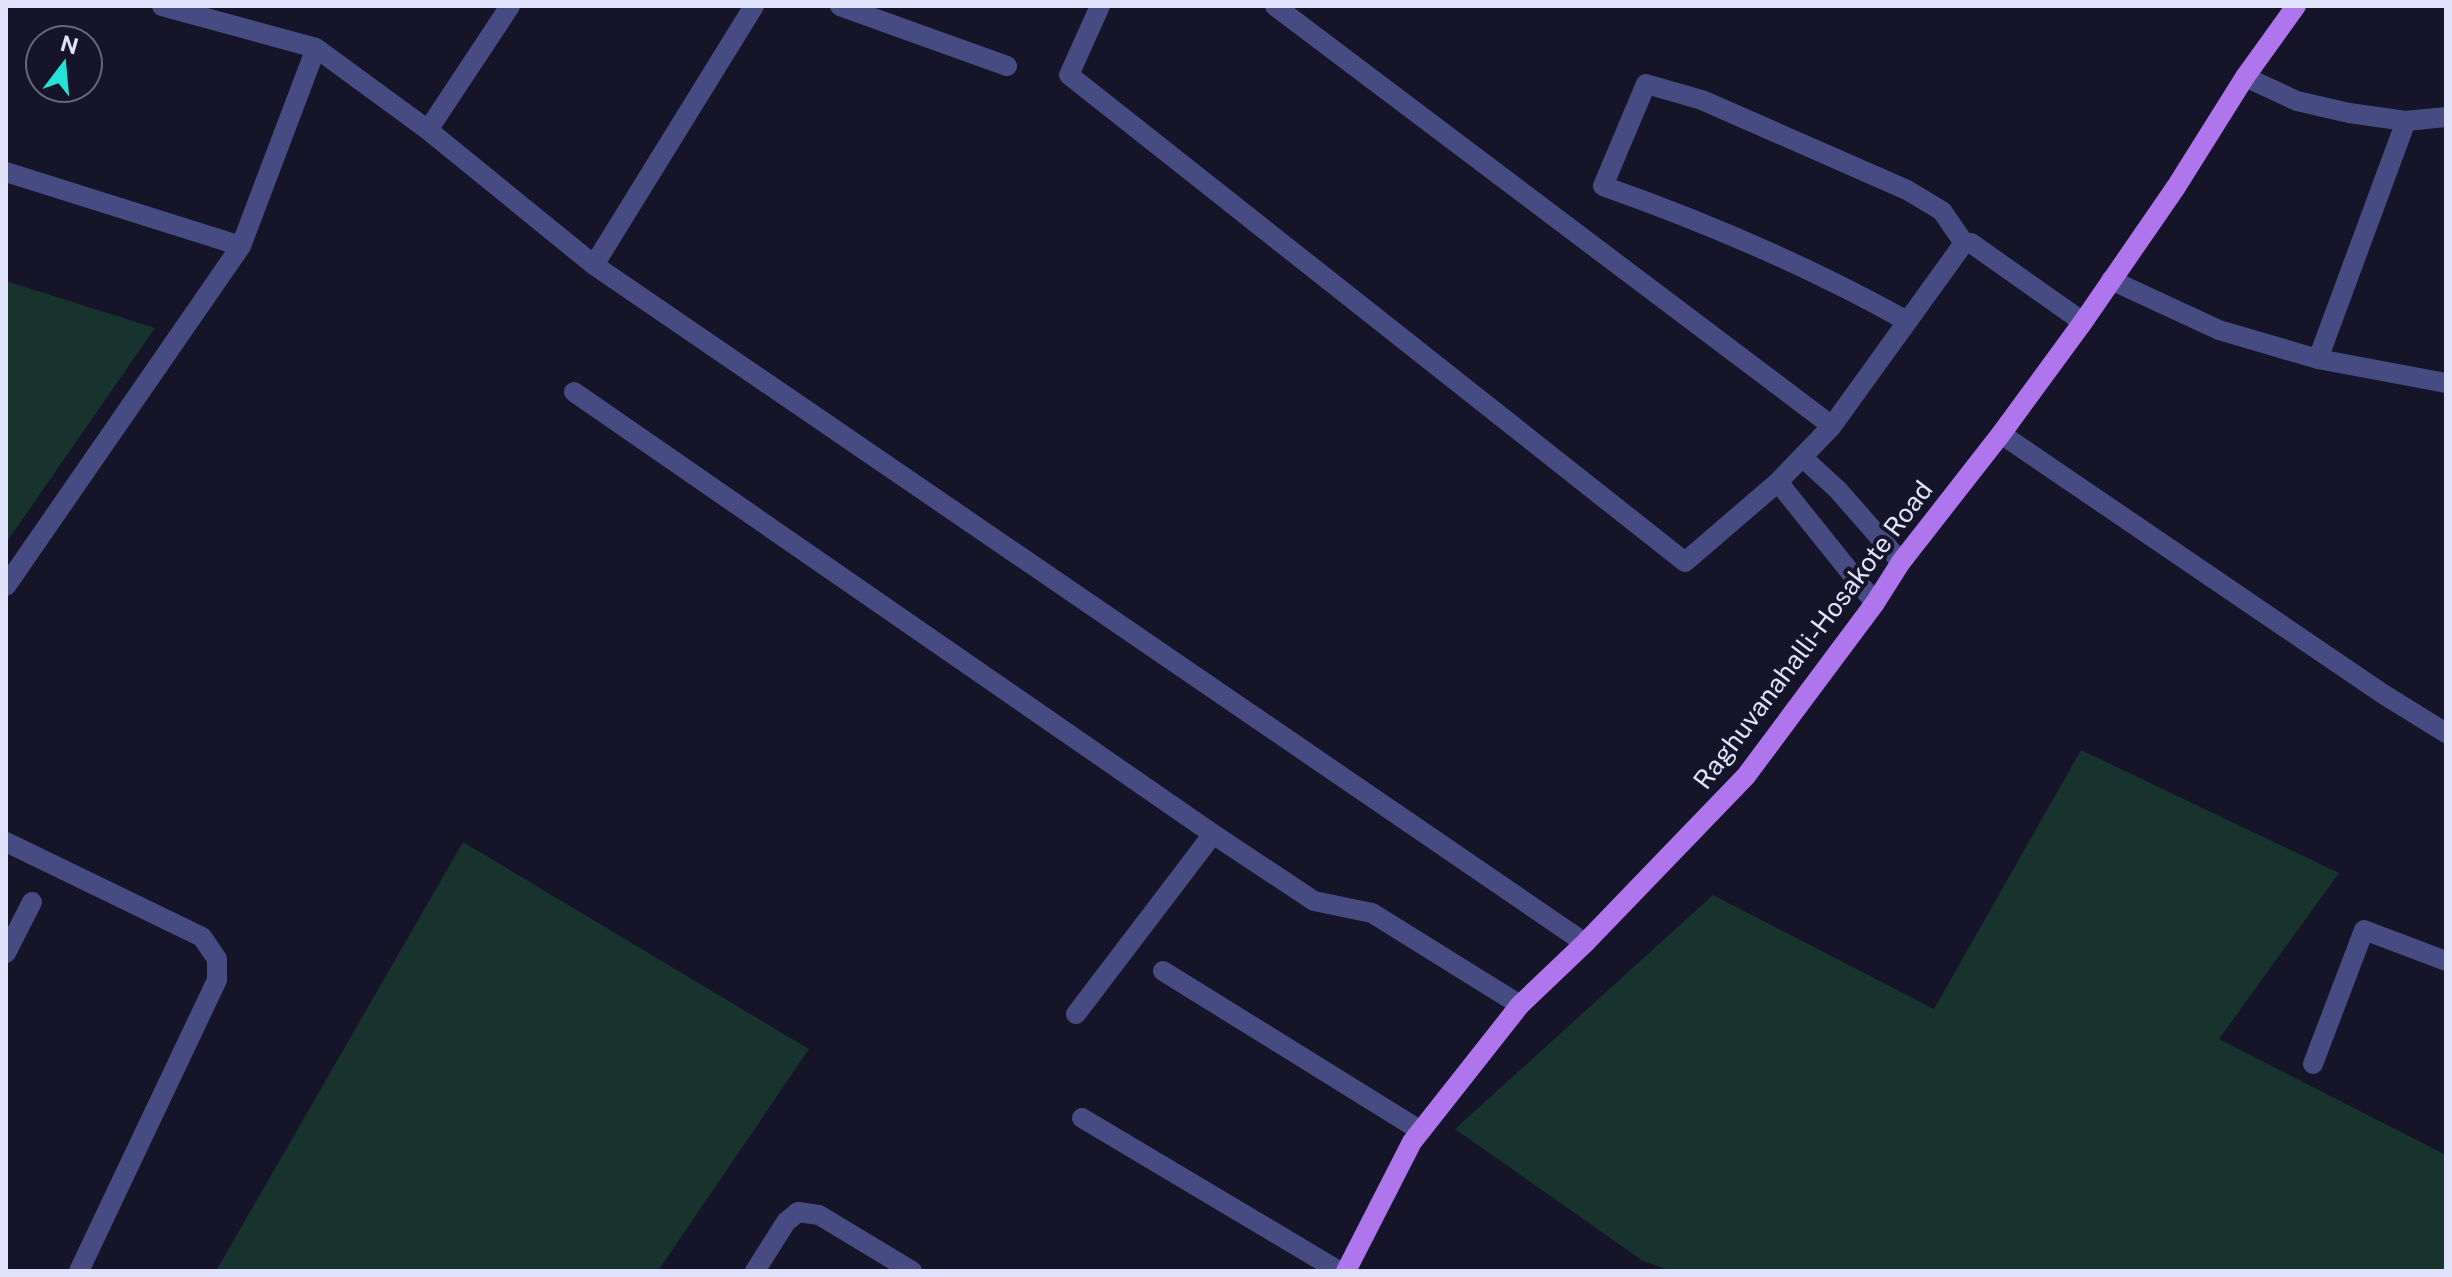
<svg xmlns="http://www.w3.org/2000/svg" width="2452" height="1277" viewBox="0 0 2452 1277" font-family="'Public Sans',sans-serif">
  <style>
    .green { fill: #18322d }
    .lines { fill: none; stroke-linecap: round; stroke-linejoin: round }
    .minor { stroke: #464c81; stroke-width: 20 }
    .major { stroke: #ae75ec; stroke-width: 20 }
    .labels { text-anchor: middle; stroke-width: 8; stroke-linejoin: round; paint-order: stroke }
    .street-label { font-size: 26px; fill: #e0e1fb; stroke: #151428 }
  </style>
  <rect width="100%" height="100%" fill="#151428"/>
  <path class="green" d="M6,281L155,328L6,543Z
    M2081,750L2339,873L2219,1039L2446,1155V1271H1671L1643,1261L1455,1129L1713,895L1934,1009Z
    M463,842L809,1049L658,1271H216Z"/>
  <g class="lines">
    <path class="minor" d="M162,6L316,48L428,130L594,265L1585,943
      M840,6L1007,66
      M1100,6L1069,75L1685,562L1778,482L1875,603
      M1275,6L1832,426
      M2245,77L2297,101L2349,113L2406,121L2446,117
      M428,130L510,6
      M6,172L241,246
      M594,265L754,6
      M2111,280L2219,330L2318,359L2446,383
      M1907,321C1810,267 1708,223 1603,186L1646,84L1702,100L1907,190L1942,211L1964,243
      M2318,359L2406,121
      M574,392L1213,834L1314,901L1372,913L1520,1005
      M2001,434L2383,694L2446,733
      M1802,457L1838,490L1901,562
      M1778,482L1832,426L1964,243H1971L2083,322
      M6,586L241,246L316,48
      M6,842L202,937L217,959V980L79,1271
      M6,953L32,902
      M1163,971L1421,1131
      M1076,1014L1213,834
      M2313,1064L2364,930L2446,961
      M1082,1118L1339,1271
      M755,1271L786,1222L798,1212L819,1215L912,1271"/>
    <path class="major" d="M1346,1271L1412,1142L1520,1005L1585,943L1746,776L1875,603L1901,562L2001,434L2083,322L2176,187L2245,77L2296,6"/>
  </g>
  <g class="labels">
    <g class="street-label">
      <text transform="translate(1813 635) rotate(-53)" y="9">Raghuvanahalli-Hosakote Road</text>
    </g>
  </g>
  <rect width="2452" height="1277" fill="none" stroke="#e0e1fb" stroke-width="16"/>
  <g transform="translate(64 64) rotate(16)"><circle r="38" fill="#151428" stroke="#66667c" stroke-width="2"/>
  <path d="M0-6L14 30L0 20L-14 30Z" fill="#25e2d9"/>
  <text y="-12" font-size="22" font-weight="bold" text-anchor="middle" fill="#e0e1fb">N</text>
  </g>
</svg>
